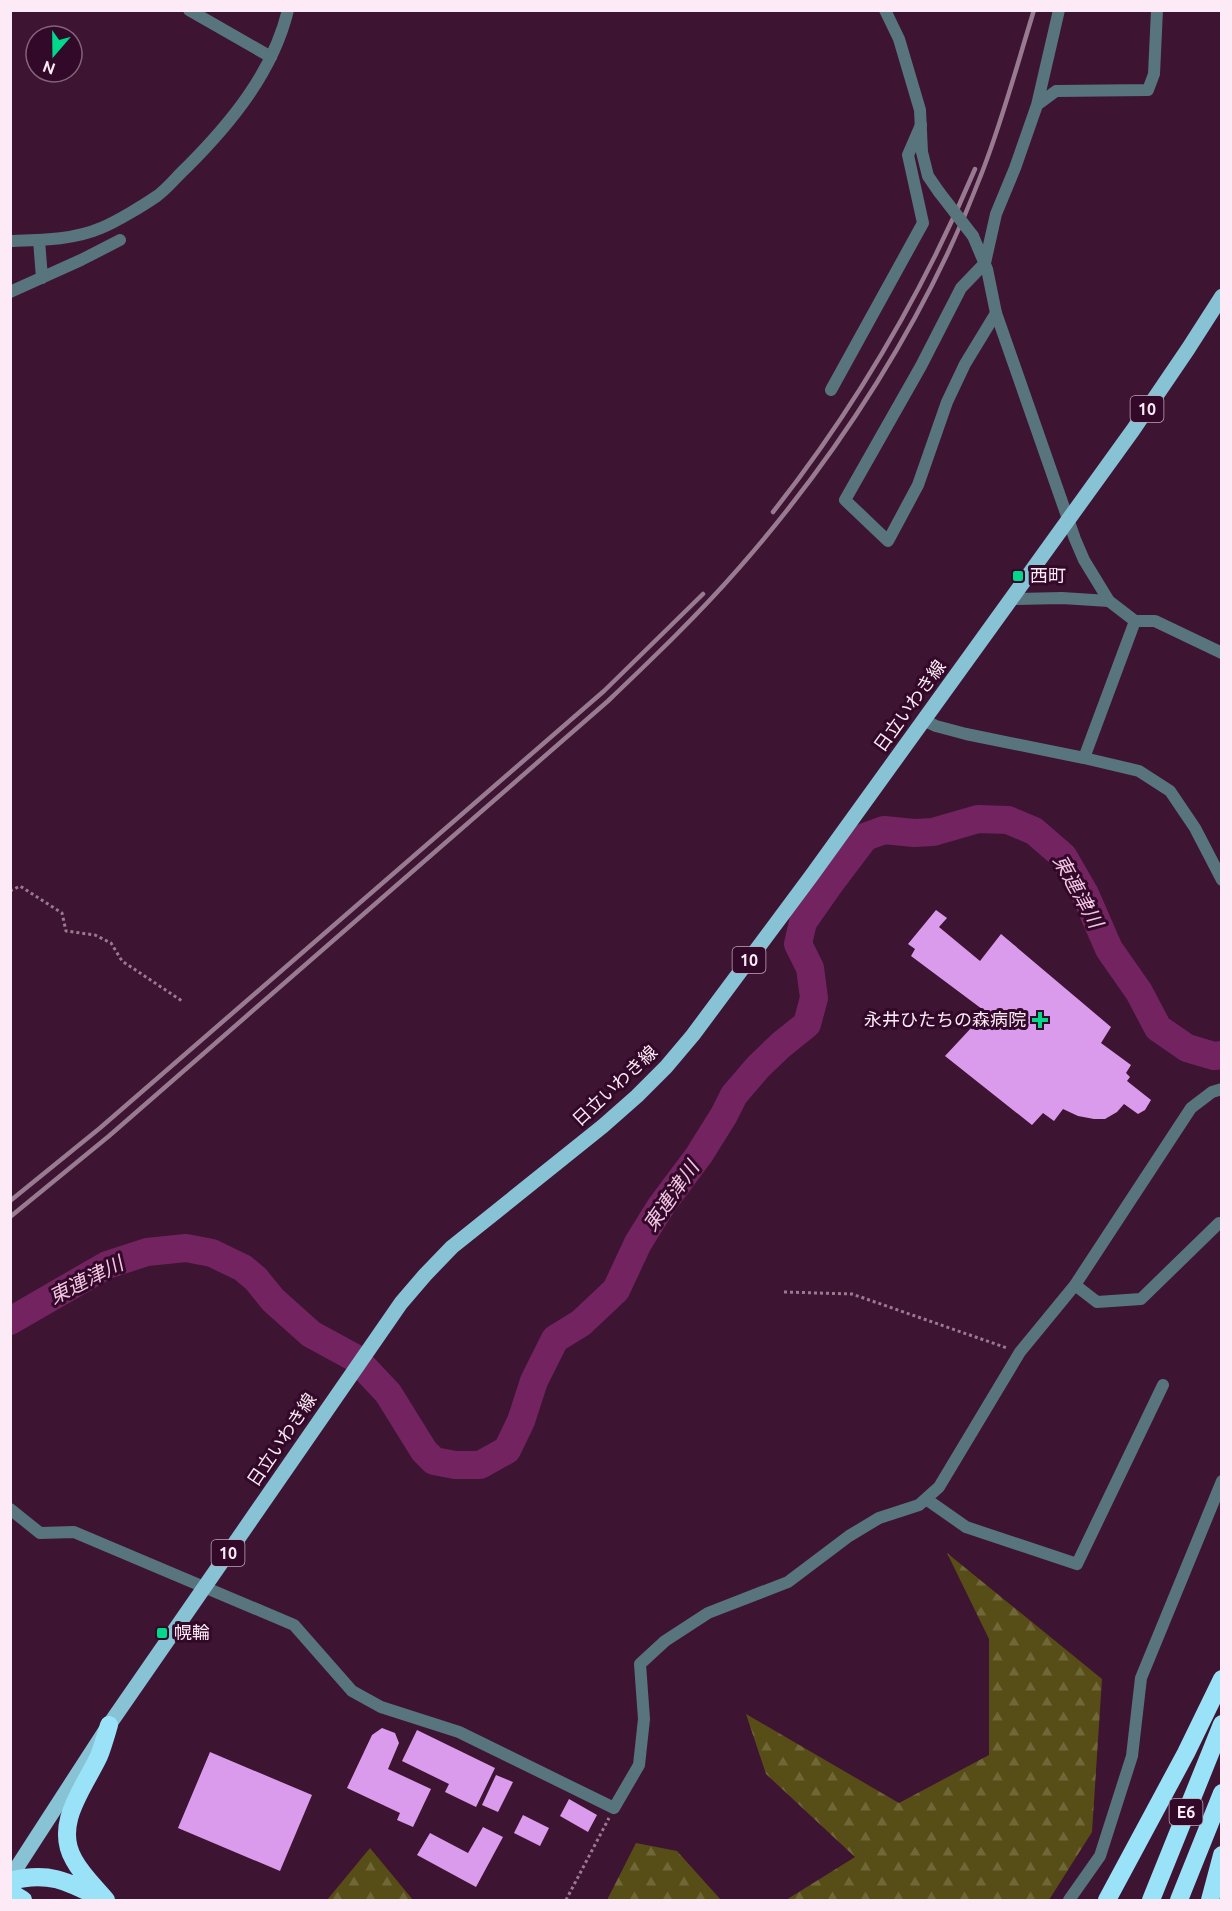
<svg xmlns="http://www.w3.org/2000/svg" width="1232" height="1911" viewBox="0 0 1232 1911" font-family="Ubuntu,'Noto Sans JP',sans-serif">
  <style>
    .forest { fill: url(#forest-firs) }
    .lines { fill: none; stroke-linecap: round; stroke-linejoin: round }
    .river { stroke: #732460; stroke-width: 28 }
    .building { fill: #db9bed }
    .path { stroke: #997b90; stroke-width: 3; stroke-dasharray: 3 3; stroke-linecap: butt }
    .minor { stroke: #58747d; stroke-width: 12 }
    .tertiary { stroke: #58747d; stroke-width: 12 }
    .primary { stroke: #88c3d5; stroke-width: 15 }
    .motorway { stroke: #9ae2f8; stroke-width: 18 }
    .rail { stroke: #987b90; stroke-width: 4.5 }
    .tertiary-bridge { stroke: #58747d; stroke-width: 12 }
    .poi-dot { fill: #00d98c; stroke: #320928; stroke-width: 2 }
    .labels { text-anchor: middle; stroke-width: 6; stroke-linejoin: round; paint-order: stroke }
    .shield { fill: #320928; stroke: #bfa7b8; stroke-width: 1.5 }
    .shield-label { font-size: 16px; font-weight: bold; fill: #fcebf6 }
    .poi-label { font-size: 18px; fill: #fcebf6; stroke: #320928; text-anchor: start }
    .street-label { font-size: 18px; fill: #fcebf6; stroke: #320928 }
    .water-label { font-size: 20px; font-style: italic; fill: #f3c6e4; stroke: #320928 }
  </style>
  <defs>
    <pattern id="forest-firs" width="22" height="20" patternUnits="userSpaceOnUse" patternTransform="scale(1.5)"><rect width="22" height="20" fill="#574d16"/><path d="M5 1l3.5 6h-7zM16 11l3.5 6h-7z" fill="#706738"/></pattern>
  </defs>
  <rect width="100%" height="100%" fill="#3d1432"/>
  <path class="forest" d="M947,1553L1102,1679L1092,1832L1049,1900H786L855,1857L766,1774L746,1714L899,1803L989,1755V1639Z
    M636,1843L677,1851L721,1900H607Z
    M370,1848L413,1900H327Z"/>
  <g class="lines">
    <path class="river" d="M10,1321L107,1265L147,1252L186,1248L212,1253L243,1268L256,1279L273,1300L311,1334L355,1358L388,1393L424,1451L434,1461L455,1465H480L507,1450L521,1421L534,1381L555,1339L581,1323L616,1290L638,1243L661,1206L699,1155L724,1115L734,1095L758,1067L781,1045L807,1024L814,998L810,968L798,944L803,922L831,882L865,837L884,830L914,833L933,832L978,819L1008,820L1034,831L1063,856L1085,894L1109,949L1139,992L1158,1028L1187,1048L1214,1056L1222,1055"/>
  </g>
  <path class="building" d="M936,910L947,918L939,927L980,961L1001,934L1111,1027L1101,1043L1131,1065L1126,1073L1130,1077L1127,1081L1151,1100L1145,1110L1138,1114L1124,1104L1117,1112L1105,1119H1094L1078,1116L1063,1109L1054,1121L1043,1113L1032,1125L945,1056L986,1012L911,956L915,949L908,944Z
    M382,1728L395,1733L399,1743L388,1769L431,1789L413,1827L397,1820L400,1813L347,1788L372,1735Z
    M417,1730L495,1768L476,1807L445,1792L449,1784L402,1761Z
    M210,1752L312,1795L280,1871L178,1828Z
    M496,1775L513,1782L498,1812L482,1805Z
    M569,1799L597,1815L588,1832L560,1816Z
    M523,1815L549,1828L540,1846L514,1833Z
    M483,1827L503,1837L476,1887L417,1855L430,1833L468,1853Z"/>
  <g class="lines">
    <path class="path" d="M10,891L20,886L62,913L66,931L95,935L111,943L122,961L182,1001
      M784,1292L852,1294L1007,1348
      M566,1900L609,1818"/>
    <path class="minor" d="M189,10L271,57
      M1037,105L1059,10
      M39,240L42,278
      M10,292L81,260L120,240
      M996,313L965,364L947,402L918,485L888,541L845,500L921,366L961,288L985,263L996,214L1015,168L1037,105L1056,91L1148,90L1154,74L1157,10
      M831,390L923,223L908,155L921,125
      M1011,599L1062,598L1109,601
      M1135,621H1155L1222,653
      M1075,1285L1097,1302L1141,1299L1219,1223L1222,1224
      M926,1499L966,1527L1077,1564L1163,1385
      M10,1509L40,1533L74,1532L294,1625L352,1691L381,1707L459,1732L614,1808L639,1765L644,1719L640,1664L665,1641L708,1613L788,1582L849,1536L879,1518L919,1505L939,1487L1020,1352L1075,1285L1191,1108L1212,1092L1222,1089
      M1069,1900L1100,1856L1132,1756L1141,1678L1222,1481"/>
    <path class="tertiary" d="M885,10L899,39L920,110L922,152L928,176L939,192
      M973,236L987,269L996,313L1075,539L1084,560L1109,601L1135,621L1084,758
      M10,241C41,240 73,240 101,228C116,222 144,205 157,196C168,188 177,176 187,167C231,123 273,72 288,10
      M923,720L936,726L966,734L1084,758L1139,771L1170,791L1195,828L1222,880"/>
    <path class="primary" d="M10,1878L109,1725L401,1303L425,1275L452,1247L603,1126L637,1096L666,1067L693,1035L812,875L1133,430L1188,349L1222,296"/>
    <path class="motorway" d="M10,1881C48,1871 67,1881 100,1898
      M10,1892L23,1900
      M106,1900C96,1888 82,1875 74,1860C53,1824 84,1788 99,1756C103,1746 106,1735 109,1725
      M1107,1900L1186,1753L1222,1679
      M1151,1900L1222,1724
      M1179,1900L1222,1793
      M1210,1900L1222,1855"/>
    <path class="rail" d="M773,512C855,408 923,292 975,169
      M10,1201L100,1128L604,691L703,594
      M10,1217L109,1136L608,701C653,658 698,615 739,568C839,454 927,317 981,175C1002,122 1017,65 1034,10"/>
    <path class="tertiary-bridge" d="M939,192L973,236"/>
  </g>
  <g class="poi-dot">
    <rect x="1012" y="570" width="12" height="12" rx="3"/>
    <path d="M1037 1011h6v6h6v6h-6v6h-6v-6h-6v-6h6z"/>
    <rect x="156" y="1627" width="12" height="12" rx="3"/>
  </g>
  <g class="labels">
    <g class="shield">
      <rect x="1130.5" y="396" width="33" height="26" rx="4.5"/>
      <rect x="732.5" y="947" width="33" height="26" rx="4.5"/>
      <rect x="211.5" y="1540" width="33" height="26" rx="4.5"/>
      <rect x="1169.5" y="1799" width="33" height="26" rx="4.5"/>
    </g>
    <g class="shield-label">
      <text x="1147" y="415">10</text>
      <text x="749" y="966">10</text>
      <text x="228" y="1559">10</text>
      <text x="1186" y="1818">E6</text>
    </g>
    <g class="poi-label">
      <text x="1030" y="582">西町</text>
      <text x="1026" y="1026" text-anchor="end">永井ひたちの森病院</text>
      <text x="174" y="1639">幌輪</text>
    </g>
    <g class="street-label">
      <text transform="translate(910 706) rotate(-54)" y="6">日立いわき線</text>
      <text transform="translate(615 1086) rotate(-43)" y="6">日立いわき線</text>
      <text transform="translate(282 1440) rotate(-56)" y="6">日立いわき線</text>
    </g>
    <g class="water-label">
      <text transform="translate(1078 891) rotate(61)" y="7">東連津川</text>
      <text transform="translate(671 1196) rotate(-55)" y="7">東連津川</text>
      <text transform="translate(86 1280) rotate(-27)" y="7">東連津川</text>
    </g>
  </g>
  <rect width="1232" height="1911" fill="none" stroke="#fcebf6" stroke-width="24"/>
  <g transform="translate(54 54) rotate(200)"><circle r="28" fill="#320928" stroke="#83637a" stroke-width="1.5"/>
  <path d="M0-4.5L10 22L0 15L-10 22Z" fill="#00d98c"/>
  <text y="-9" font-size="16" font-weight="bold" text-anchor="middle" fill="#fcebf6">N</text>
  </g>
</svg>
